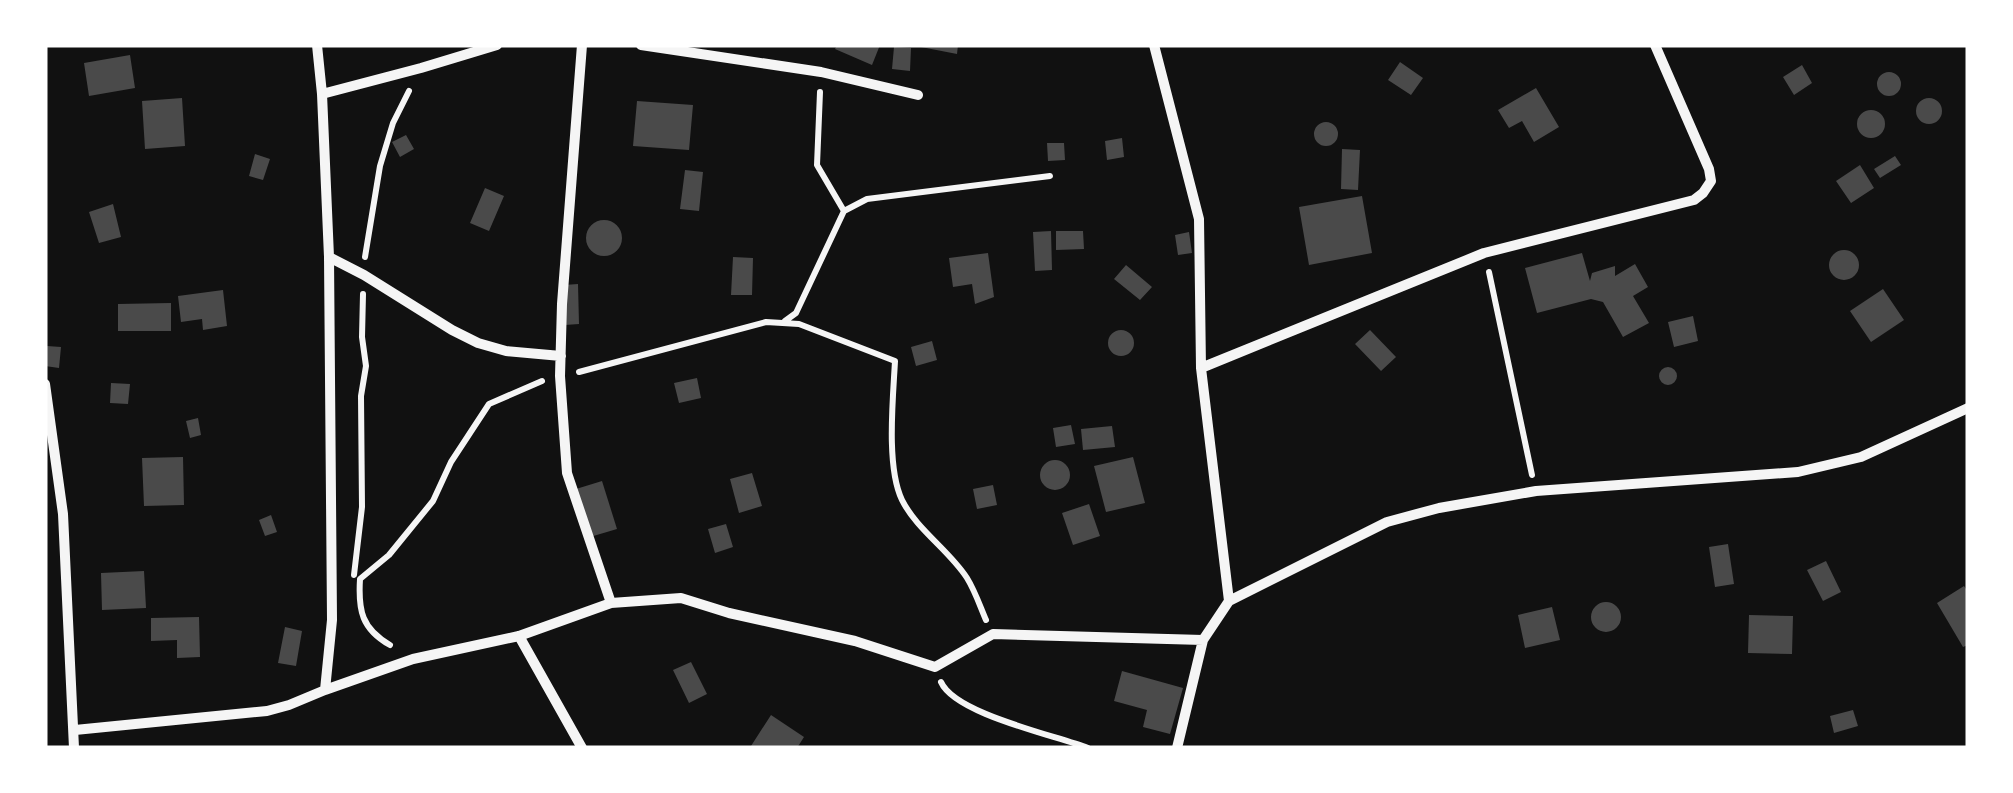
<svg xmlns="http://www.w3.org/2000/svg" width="2013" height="793" viewBox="0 0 2013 793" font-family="'Source Sans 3',sans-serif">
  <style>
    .building { fill: #4a4a4a }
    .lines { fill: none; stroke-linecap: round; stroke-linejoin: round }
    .path { stroke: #f5f5f5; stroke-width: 6 }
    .minor { stroke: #f5f5f5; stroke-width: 10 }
  </style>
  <rect width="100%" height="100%" fill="#111"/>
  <path class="building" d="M837,45H880L872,65L835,49Z
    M922,45H958L957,54L921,47Z
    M894,47L911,48L910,71L892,69Z
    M130,55L135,88L89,96L84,63Z
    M1400,62L1423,78L1411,95L1388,80Z
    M1802,65L1812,83L1794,95L1783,77Z
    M1877 84a12 12 0 1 1 24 0a12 12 0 1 1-24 0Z
    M1536,88L1559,127L1534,142L1522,121L1509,128L1498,110Z
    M182,98L185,146L145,149L142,101Z
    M1916 111a13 13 0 1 1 26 0a13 13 0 1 1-26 0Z
    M637,101L693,105L689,150L633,146Z
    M1857 124a14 14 0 1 1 28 0a14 14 0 1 1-28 0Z
    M1314 134a12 12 0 1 1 24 0a12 12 0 1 1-24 0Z
    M406,135L414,149L400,157L392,142Z
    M1122,138L1124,157L1107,160L1105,141Z
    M1047,143H1064L1065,160L1048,161Z
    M1342,149L1360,150L1358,190L1341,189Z
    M255,154L270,159L263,180L249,176Z
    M1895,156L1901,165L1880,178L1874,169Z
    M1860,165L1874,188L1851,203L1836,181Z
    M685,170L703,172L699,211L680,209Z
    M485,188L504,196L489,231L470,223Z
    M1362,196L1372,253L1309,265L1299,207Z
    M113,204L121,237L99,243L89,212Z
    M586 238a18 18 0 1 1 36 0a18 18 0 1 1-36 0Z
    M1051,231L1052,270L1035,271L1033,232Z
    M1056,231H1083L1084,249L1056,250Z
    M1189,232L1192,253L1178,255L1175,235Z
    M1829 265a15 15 0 1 1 30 0a15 15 0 1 1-30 0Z
    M988,253L994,297L975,304L972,284L953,287L949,258Z
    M1582,253L1590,281L1592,273L1615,266V276L1635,264L1648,287L1633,296L1649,323L1623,337L1603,302L1591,299L1537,313L1525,268Z
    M733,257L753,258L752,295H731Z
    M1126,265L1152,287L1140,300L1114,279Z
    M578,284L579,324L565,325L564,285Z
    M1883,289L1904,320L1871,342L1850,311Z
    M223,290L227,326L203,330L202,319L181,322L178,296Z
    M171,303V331H118V304Z
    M1693,316L1698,341L1674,347L1668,322Z
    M1108 343a13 13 0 1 1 26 0a13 13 0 1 1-26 0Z
    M1370,330L1396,357L1381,371L1355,344Z
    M932,341L937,360L916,366L911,347Z
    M47,346L61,347L59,368L45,366Z
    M1659 376a9 9 0 1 1 18 0a9 9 0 1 1-18 0Z
    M697,378L701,398L679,403L674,383Z
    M111,383L130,384L128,404L110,403Z
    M198,418L201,435L190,438L186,421Z
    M1071,425L1075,444L1056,447L1053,428Z
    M1112,426L1115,447L1083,450L1081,429Z
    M183,457L184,505L144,506L142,458Z
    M1133,457L1145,503L1106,512L1094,466Z
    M1040 475a15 15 0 1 1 30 0a15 15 0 1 1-30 0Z
    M752,473L762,506L739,513L730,479Z
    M602,481L617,529L590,537L576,489Z
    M993,485L997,505L977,509L973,489Z
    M1089,504L1100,536L1073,545L1062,513Z
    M271,515L277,532L265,536L259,520Z
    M726,524L733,547L715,553L708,529Z
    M1728,544L1734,584L1715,587L1709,547Z
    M1826,561L1841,592L1823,601L1807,570Z
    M144,571L146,608L102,610L101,573Z
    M1964,586L1968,592V645L1963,647L1937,603Z
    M1591 617a15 15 0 1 1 30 0a15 15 0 1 1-30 0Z
    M1552,607L1560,640L1525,648L1518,615Z
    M1749,615L1793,616L1792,654L1748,653Z
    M199,617L200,657L177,658V640L151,641V618Z
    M285,627L302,631L296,666L278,663Z
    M691,662L707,694L689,703L673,670Z
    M1122,671L1183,688L1170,734L1143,727L1147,710L1114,701Z
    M1853,710L1858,726L1834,733L1830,716Z
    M771,715L804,737L797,748L751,746Z"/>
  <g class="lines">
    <path class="path" d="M844,211L867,199L1050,176
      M365,257L380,166L393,123L409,91
      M1489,272L1532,475
      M785,321L796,313L844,211L817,165L820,92
      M579,372L766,322L799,324L895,361C893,399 886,467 902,500C917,530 949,550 967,578C975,591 980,606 986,620
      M354,575L362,507L361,396L366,366L362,337L363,294
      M390,645C362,629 358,611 360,579L389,555L433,501L451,462L489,404L542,381
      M941,682C955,714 1054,735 1088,748"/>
    <path class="minor" d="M317,45L322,94L329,257L332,620L325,690
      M582,45L562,304L560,376L567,473L611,603
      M641,45L821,72L918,95
      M1154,45L1199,219L1201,368L1229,601L1203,640L1177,748
      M322,94L421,68L497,45
      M329,257L364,275L452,330L478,343L506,351L561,356
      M1201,368L1484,253L1694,200L1703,193L1711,181L1709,169L1655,45
      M45,384L63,514L74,748
      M1229,601L1387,522L1439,508L1536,491L1798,472L1861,457L1968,408
      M519,636L582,748
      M75,730L267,711L289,705L325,690L413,659L519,636L611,603L681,598L729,613L855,641L935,667L993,634L1203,640"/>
  </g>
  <rect width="2013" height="793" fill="none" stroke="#ffffff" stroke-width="95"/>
</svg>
